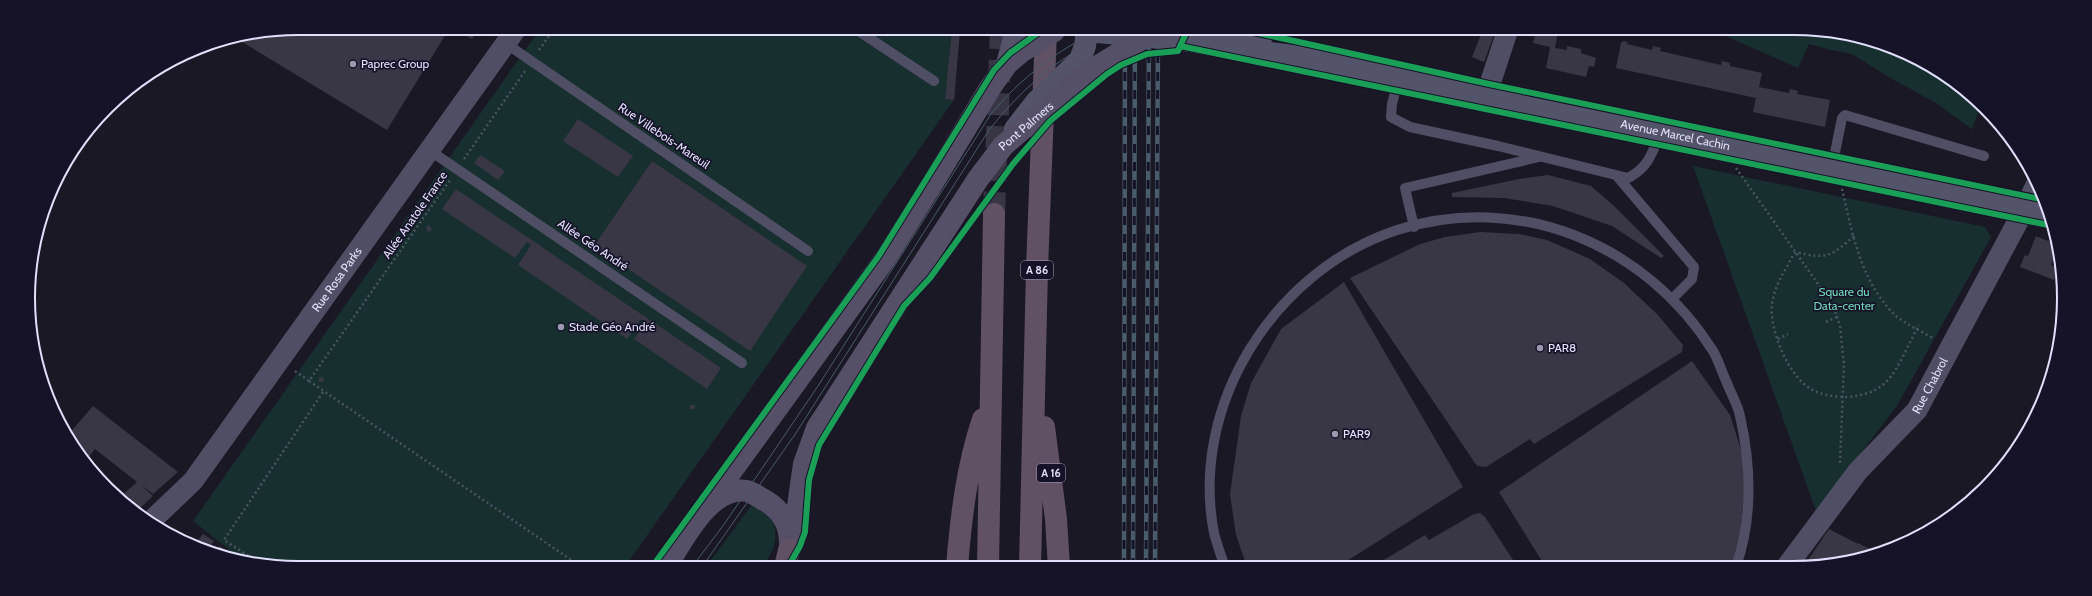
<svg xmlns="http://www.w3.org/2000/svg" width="2092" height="596" viewBox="0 0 2092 596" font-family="Cabin,sans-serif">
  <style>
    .green { fill: #172f2f }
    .building { fill: #393745 }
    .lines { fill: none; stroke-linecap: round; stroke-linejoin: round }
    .highway-tunnel { stroke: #383644; stroke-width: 22; stroke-dasharray: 22 11; stroke-linecap: butt }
    .path { stroke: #495460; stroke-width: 2.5; stroke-dasharray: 2 3; stroke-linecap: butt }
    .lane { stroke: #4f4e64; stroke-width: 10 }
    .street { stroke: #4f4e64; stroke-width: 21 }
    .secondary { stroke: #535369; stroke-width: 22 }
    .primary { stroke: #564f68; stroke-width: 22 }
    .highway { stroke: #605165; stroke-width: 22 }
    .tram { stroke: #495c6b; stroke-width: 1 }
    .rail-casing { stroke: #495c6b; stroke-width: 4.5 }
    .rail { stroke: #161329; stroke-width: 3; stroke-dasharray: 9; stroke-linecap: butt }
    .secondary-bridge { stroke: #535369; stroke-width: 22 }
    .primary-bridge { stroke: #564f68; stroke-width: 22 }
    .cycleway-casing { stroke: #161329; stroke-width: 8 }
    .cycleway { stroke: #1a9f57; stroke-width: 6 }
    .poi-dot { fill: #9b99b0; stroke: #161329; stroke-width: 1.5 }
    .labels { text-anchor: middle; stroke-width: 3.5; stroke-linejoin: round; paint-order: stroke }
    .shield { fill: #161329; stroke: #a4a2bd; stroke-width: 1 }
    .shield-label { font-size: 11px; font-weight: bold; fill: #e1dffc }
    .poi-label { font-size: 12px; fill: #e1dffc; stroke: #161329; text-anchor: start }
    .street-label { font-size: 12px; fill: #e1dffc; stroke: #161329 }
    .park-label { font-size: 12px; fill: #70d7b9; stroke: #161329 }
    .rim { fill: none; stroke: #e1dffc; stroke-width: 2 }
  </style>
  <rect width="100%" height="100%" fill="#1a1824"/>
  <path class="green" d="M540,29L960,30L954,100L624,568H298L246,563L193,521Z
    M1719,33H1846L1897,48L1944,73L1981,104L1972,129L1936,103L1892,79L1852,54L1831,50L1809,44L1798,68Z
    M1693,166L1985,227L1991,237L1897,406L1816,511Z
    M753,503C758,507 764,510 768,515C783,531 773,553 762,567H706Z"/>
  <path class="building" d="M298,28L449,29L387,130L234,37L246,33Z
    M455,29H479L472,39Z
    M952,30H960L954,100L945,99Z
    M1482,32H1495L1484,62L1472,57Z
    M1536,32H1558L1555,48L1567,50V46L1581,49V53L1596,58L1594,67L1589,66L1586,77L1546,68L1550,47L1533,43Z
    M1623,41L1628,42L1627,44L1652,50L1653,46L1661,48L1660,51L1721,65L1722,61L1730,63V66L1762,73L1759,87L1789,93L1790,89L1798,91L1797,94L1830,100L1825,127L1753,112L1756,98L1616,68L1621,43Z
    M578,119L633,156L618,177L563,141Z
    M480,155L505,171L498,180L474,163Z
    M652,161L807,266L750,351L594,246Z
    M1548,175L1591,186L1613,205L1664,256L1661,258L1612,226L1553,206L1504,198L1452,197V193L1519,179Z
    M456,189L721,368L707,389L634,339L646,322L641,319L627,339L518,265L531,245L527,242L515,258L442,209Z
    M429,225L432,230L428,232L426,227Z
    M1480,232L1519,234L1547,240L1590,259L1624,283L1657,314L1683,345L1682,352L1534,444L1530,439L1486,467L1477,466L1350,278L1420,244L1445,237Z
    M2036,236L2058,245L2051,265L2059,268L2054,280L2020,267L2025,255L2028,256Z
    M1344,282L1463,487L1339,566L1247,567L1236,535L1230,494L1241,416L1251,383L1281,329Z
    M1692,361L1730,415L1743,456L1744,495L1740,537L1731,566H1545L1499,492Z
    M319,377L324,378L323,382H319Z
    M690,405H695V409H690Z
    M93,406L178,472L153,494L141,485L153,496L136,512L115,496L117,494L120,497L137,482L95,449L84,463L67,436Z
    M104,482L112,489L110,491L103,483Z
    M1480,513L1485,517L1517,566H1374L1425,535L1429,540L1474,514Z
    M1829,529L1858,544V543L1876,552L1829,566H1819L1808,560Z
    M203,534L214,541L208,549L195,544Z
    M220,546L236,559L216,552Z
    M589,560L592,564L588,566L586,562Z"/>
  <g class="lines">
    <path class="highway-tunnel" d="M994,214L1001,30"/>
    <path class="path" d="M539,50L554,29
      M464,159L525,71
      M1736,168L1833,305L1840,326L1844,365L1840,463
      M1842,189C1852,233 1861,282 1895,315C1906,325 1922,331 1934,339
      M1854,236C1832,256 1826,260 1796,252C1791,257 1789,264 1785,270C1779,280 1774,291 1772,304C1769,329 1788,376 1811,389C1821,395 1834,397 1846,397C1862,396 1876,392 1887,381C1897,372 1911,339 1919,325
      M1826,322L1837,317
      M1778,339L1788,334
      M295,371L309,381L450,180
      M309,381L583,568
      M261,564L224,540L323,392"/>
    <path class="lane" d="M857,30L934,81
      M505,43L808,251
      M1399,77L1392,104L1391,117L1410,127L1498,146L1628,178C1649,167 1652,153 1661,132
      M429,150L742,363
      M1832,167L1842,118L1845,115L1984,156
      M1616,175L1694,267L1692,279L1673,298
      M1414,227L1405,188L1539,157
      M1225,567C1221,556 1217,544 1214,533C1189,404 1275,270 1397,230C1519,191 1646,244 1713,351C1719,361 1722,373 1727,383C1731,394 1738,405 1740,416C1751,464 1753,519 1736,566"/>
    <g class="street">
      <path d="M1486,96L1507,32"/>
      <path id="s1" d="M150,522L193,481L516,29"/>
      <path id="s2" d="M1787,566L1858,471L1917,410L2025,208L2037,183"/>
    </g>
    <g class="secondary">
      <path d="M1223,31L1261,43"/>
      <path id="s3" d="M1237,49L1302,57L2049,213"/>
      <path d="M1007,64L1016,30"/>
    </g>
    <path class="primary" d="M704,509L885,259L929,189
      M790,544L796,520L804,464L817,428L930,253
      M666,567C682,542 710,484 747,491C754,493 760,498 766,501C782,511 789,523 790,541"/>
    <path class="highway" d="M1044,427L1056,519L1059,567
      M785,567L789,550
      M957,567C961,517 967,466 983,419
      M988,567L994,214
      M1030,567L1037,269L1046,30"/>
    <path class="tram" d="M692,567L725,523L818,386L991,114C1021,78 1055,52 1097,31
      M702,567L796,433L989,130C1024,86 1062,54 1114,31"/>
    <g class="rail-casing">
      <path id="rail" d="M1124,567L1125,31
        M1133,567L1135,31
        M1146,567L1149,31
        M1155,567L1158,31"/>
    </g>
    <use href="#rail" class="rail"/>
    <path class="secondary-bridge" d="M1087,31L1183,40L1237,49
      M1015,129L1036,102L1080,60L1085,46L1087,31"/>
    <g class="primary-bridge">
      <path d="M929,189L990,88L1007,64L1021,52L1054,31"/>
      <path id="s4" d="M930,253L978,179L1003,146L1090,71L1155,31"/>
    </g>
    <g class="cycleway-casing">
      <path id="cycleway" d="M1249,31L1489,84L2045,200
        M1180,46L2053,226
        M652,567L878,257L994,70L1010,53L1042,30
        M788,567L800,546L805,532L809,480L819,445L904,306L930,278L1013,164L1050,121L1107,74L1121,65L1147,54L1178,51L1187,31"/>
    </g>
    <use href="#cycleway" class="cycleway"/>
  </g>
  <g class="poi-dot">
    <circle cx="353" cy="64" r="4"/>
    <circle cx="561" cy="327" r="4"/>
    <circle cx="1540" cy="348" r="4"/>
    <circle cx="1335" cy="434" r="4"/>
  </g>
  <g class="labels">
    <g class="shield">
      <rect x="1021" y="261" width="32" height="18" rx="3"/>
      <rect x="1037" y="464" width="28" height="18" rx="3"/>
    </g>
    <g class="shield-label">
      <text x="1037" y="274">A 86</text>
      <text x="1051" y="477">A 16</text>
    </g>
    <g class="poi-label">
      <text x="361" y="68">Paprec Group</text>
      <text x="569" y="331">Stade Géo André</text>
      <text x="1548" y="352">PAR8</text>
      <text x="1343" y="438">PAR9</text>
    </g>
    <g class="street-label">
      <text dy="4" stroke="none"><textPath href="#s4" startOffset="160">Pont Palmers</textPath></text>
      <text dy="4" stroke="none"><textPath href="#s3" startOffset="447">Avenue Marcel Cachin</textPath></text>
      <text transform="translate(664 136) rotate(34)" y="4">Rue Villebois-Mareuil</text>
      <text transform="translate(415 215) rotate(-55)" y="4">Allée Anatole France</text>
      <text transform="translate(593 245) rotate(34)" y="4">Allée Géo André</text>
      <text dy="4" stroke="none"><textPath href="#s1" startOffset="307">Rue Rosa Parks</textPath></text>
      <text dy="4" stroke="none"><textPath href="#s2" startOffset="231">Rue Chabrol</textPath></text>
    </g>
    <g class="park-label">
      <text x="1844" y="296">Square du<tspan x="1844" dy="14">Data-center</tspan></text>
    </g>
  </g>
  <path d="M0 0H2092V596H0ZM298 35H1794A263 263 0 0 1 2057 298V298A263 263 0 0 1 1794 561H298A263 263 0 0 1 35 298V298A263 263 0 0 1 298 35Z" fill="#161329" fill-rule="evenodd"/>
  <path class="rim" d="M298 35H1794A263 263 0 0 1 2057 298V298A263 263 0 0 1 1794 561H298A263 263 0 0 1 35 298V298A263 263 0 0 1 298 35Z"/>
</svg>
